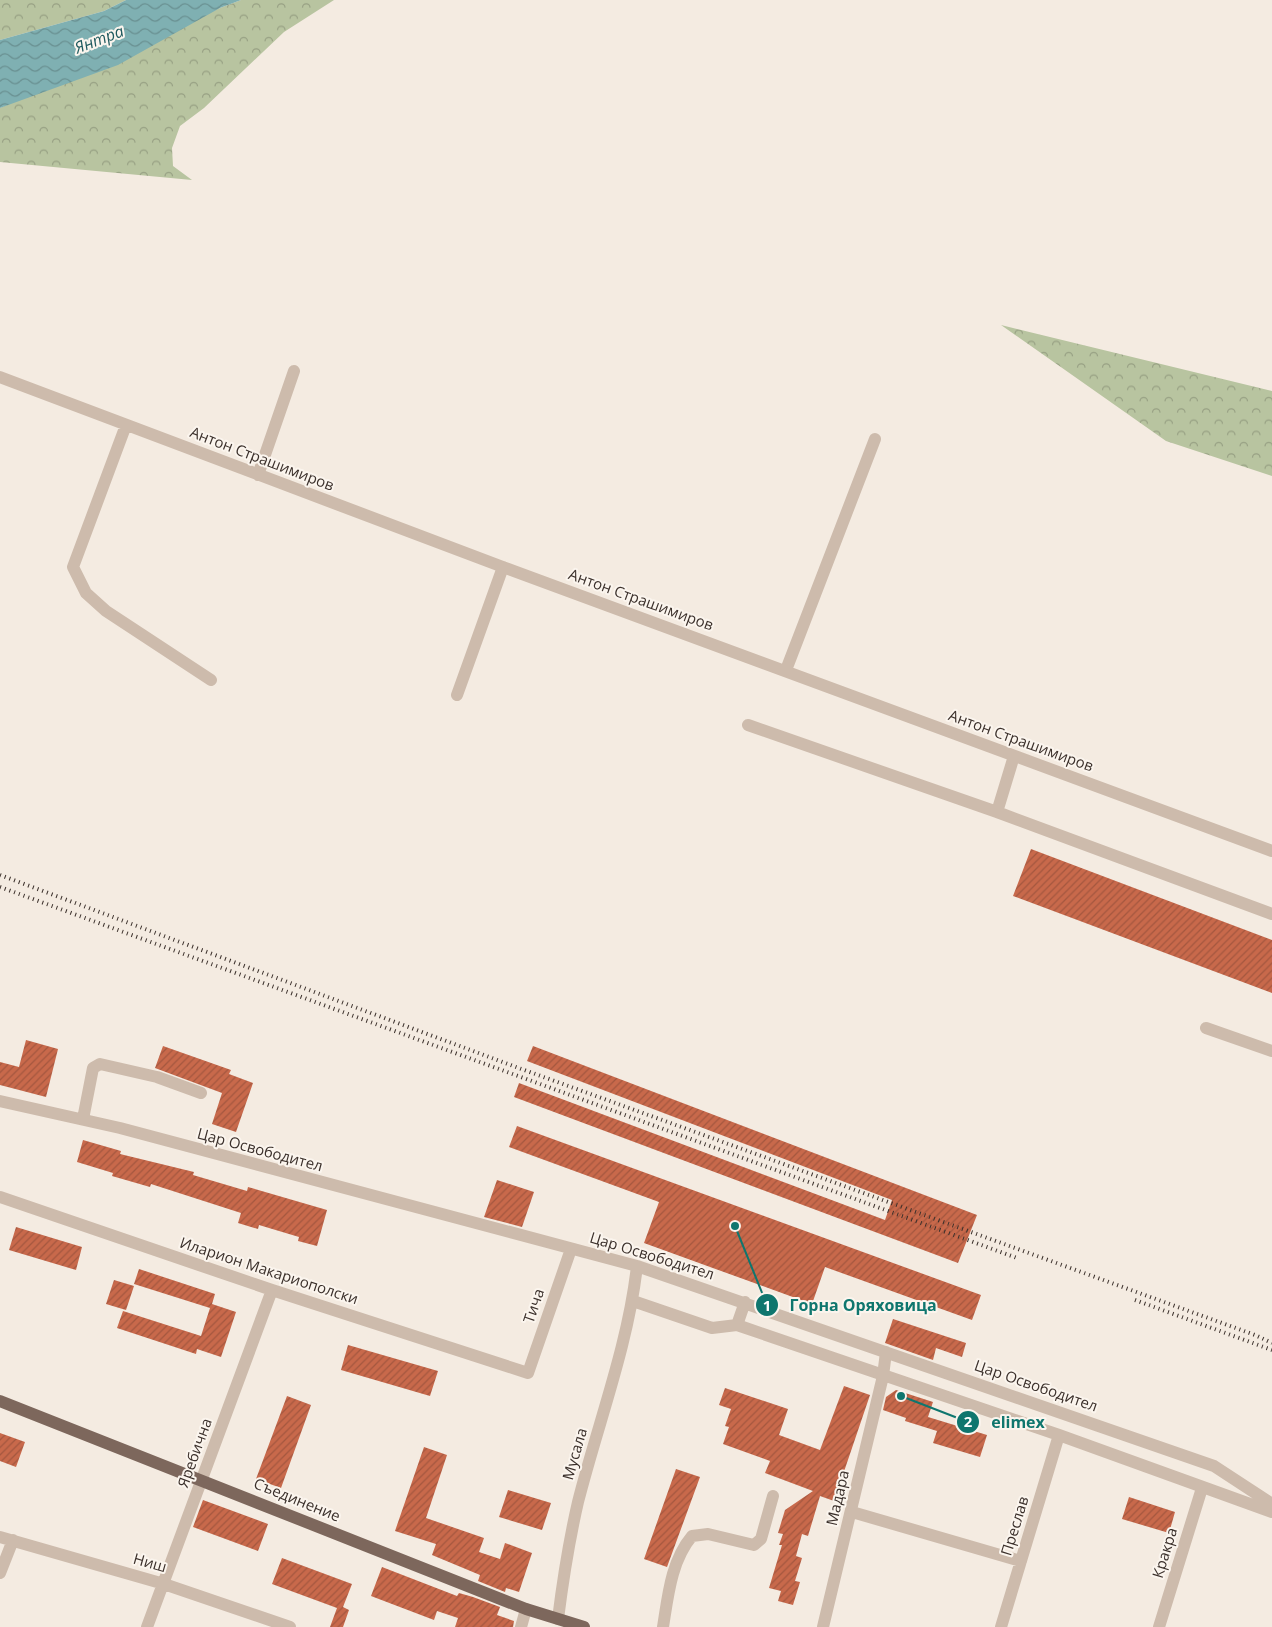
<svg xmlns="http://www.w3.org/2000/svg" width="1272" height="1627" viewBox="0 0 1272 1627" font-family="'Open Sans',sans-serif">
  <style>
    .forest { fill: url(#forest-crowns) }
    .water { fill: url(#water-waves) }
    .building { fill: url(#building-hatch) }
    .lines { fill: none; stroke-linecap: round; stroke-linejoin: round }
    .minor { stroke: #cdbbac; stroke-width: 12 }
    .major { stroke: #7d675c; stroke-width: 12 }
    .rail { stroke: #3b302b; stroke-width: 4; stroke-dasharray: 1 4; stroke-linecap: butt }
    .labels { text-anchor: middle; stroke-width: 4; stroke-linejoin: round; paint-order: stroke }
    .street-label { font-size: 15px; fill: #3b302b; stroke: #fbf5ee }
    .water-label { font-size: 16px; font-style: italic; fill: #1f5a5e; stroke: #fbf5ee }
    .leader { fill: none; stroke: #0f766e; stroke-width: 2 }
    .callout-dot { fill: #0f766e; stroke: #fbf5ee; stroke-width: 2 }
    .mark-label { font-size: 15px; text-anchor: middle; font-weight: bold; fill: #fff }
    .callout-label { font-size: 16px; text-anchor: middle; font-weight: bold; fill: #0f766e; stroke: #fbf5ee; stroke-width: 4; stroke-linejoin: round; paint-order: stroke }
  </style>
  <defs>
    <pattern id="forest-crowns" width="20" height="18" patternUnits="userSpaceOnUse" patternTransform="scale(1.25)"><rect width="20" height="18" fill="#b8c4a0"/><path d="M2 6a3 3 0 1 1 6 0M12 15a3 3 0 1 1 6 0" fill="none" stroke="#97a083"/></pattern>
    <pattern id="water-waves" width="16" height="10" patternUnits="userSpaceOnUse" patternTransform="scale(1.25)"><rect width="16" height="10" fill="#7fb0b2"/><path d="M0 5q4-4 8 0t8 0" fill="none" stroke="#699091"/></pattern>
    <pattern id="building-hatch" width="6" height="6" patternUnits="userSpaceOnUse" patternTransform="scale(1.25)"><rect width="6" height="6" fill="#c8694b"/><path d="M-1 1l2-2M0 6l6-6M5 7l2-2" fill="none" stroke="#a4573f"/></pattern>
  </defs>
  <rect width="100%" height="100%" fill="#f4ebe1"/>
  <path class="forest" d="M0,0H126L104,11L0,40Z
    M241,0H334L284,32L204,108L180,126L172,148L173,166L192,180L0,162V108L220,8Z
    M1001,325L1272,391V476L1166,441Z"/>
  <path class="water" d="M126,0H241L220,8L118,65L0,108V40L104,11Z"/>
  <path class="building" d="M1031,849L1272,940V993L1013,896Z
    M26,1040L58,1049L46,1097L0,1085V1062L19,1067Z
    M163,1046L231,1070L229,1074L253,1083L236,1132L212,1124L222,1093L155,1068Z
    M533,1046L977,1215L958,1263L514,1097L519,1083L885,1220L892,1200L527,1061Z
    M517,1126L981,1295L972,1320L825,1267L812,1304L644,1243L659,1202L509,1147Z
    M83,1140L121,1151L120,1154L194,1172L193,1175L247,1191L248,1187L327,1210L317,1246L298,1241L299,1237L259,1225L258,1229L238,1223L241,1213L151,1184L150,1187L112,1176L113,1173L77,1162Z
    M497,1180L534,1192L522,1227L484,1217Z
    M16,1227L82,1247L76,1270L9,1250Z
    M139,1269L215,1294L212,1304L236,1312L221,1357L197,1349L196,1354L117,1328L123,1311L201,1336L210,1308L134,1284Z
    M114,1280L134,1286L126,1310L106,1304Z
    M893,1319L966,1343L962,1357L936,1348L933,1360L885,1343Z
    M348,1345L438,1371L430,1396L341,1370Z
    M844,1386L870,1395L834,1501L820,1496L808,1536L802,1534L796,1556L802,1558L795,1581L800,1582L793,1605L778,1601L781,1591L769,1588L782,1545H779L783,1534L778,1533L785,1510L813,1491L765,1473L770,1461L723,1444L729,1427L725,1426L731,1409L719,1405L725,1388L788,1409L779,1435L820,1450Z
    M896,1390L933,1402L928,1417L987,1435L980,1457L933,1443L937,1431L905,1421L906,1418L883,1410L886,1397Z
    M287,1396L311,1405L281,1488L256,1479Z
    M0,1433L25,1442L16,1467L0,1461Z
    M424,1447L447,1455L426,1518L484,1538L479,1552L500,1559L505,1543L532,1553L519,1592L506,1588L505,1592L478,1581L480,1575L432,1555L436,1544L395,1531Z
    M676,1469L700,1477L667,1567L644,1559Z
    M508,1490L551,1503L542,1530L499,1517Z
    M1129,1497L1175,1512L1169,1533L1122,1519Z
    M203,1500L268,1524L258,1551L193,1527Z
    M282,1558L352,1584L343,1607L349,1610L343,1627H330L337,1608L272,1584Z
    M382,1567L457,1596L459,1593L473,1597L500,1607L497,1615L514,1621L513,1627H455L458,1618L437,1611L434,1620L371,1596Z"/>
  <g class="lines">
    <path class="minor" d="M0,377L503,567L1272,851
      M126,425L73,567L86,593L106,611L211,680
      M258,475L294,371
      M786,670L875,439
      M457,695L503,567
      M748,725L997,812
      M1014,756L997,812L1272,914
      M1206,1028L1272,1051
      M0,1101L120,1128L637,1266L1214,1466L1272,1504
      M83,1119L93,1068L100,1064L157,1077L201,1093
      M0,1197L272,1290L528,1373L571,1249
      M633,1301L712,1328L737,1325L1059,1435L1272,1512
      M737,1325L745,1302
      M852,1512L1021,1561
      M0,1537L164,1584L290,1627
      M0,1573L13,1540
      M558,1619C563,1579 569,1541 578,1502C598,1423 628,1346 637,1266
      M147,1627L272,1290
      M521,1627L526,1609
      M663,1627C668,1596 671,1561 692,1536L708,1534L754,1545L761,1539L773,1496
      M823,1627L883,1376L886,1352
      M1001,1627L1059,1435
      M1159,1627L1202,1488"/>
    <path class="major" d="M0,1401L526,1609L584,1627"/>
    <path class="rail" d="M0,875L516,1067L1255,1335L1272,1343
      M0,887L1017,1258
      M1135,1300L1272,1350"/>
  </g>
  <g class="labels">
    <g class="street-label">
      <text transform="translate(262 459) rotate(21)" y="5">Антон Страшимиров</text>
      <text transform="translate(641 600) rotate(20)" y="5">Антон Страшимиров</text>
      <text transform="translate(1021 741) rotate(20)" y="5">Антон Страшимиров</text>
      <text transform="translate(260 1150) rotate(15)" y="5">Цар Освободител</text>
      <text transform="translate(652 1256) rotate(17)" y="5">Цар Освободител</text>
      <text transform="translate(269 1271) rotate(18)" y="5">Иларион Макариополски</text>
      <text transform="translate(534 1306) rotate(-71)" y="5">Тича</text>
      <text transform="translate(1036 1386) rotate(19)" y="5">Цар Освободител</text>
      <text transform="translate(195 1453) rotate(-70)" y="5">Яребична</text>
      <text transform="translate(575 1454) rotate(-74)" y="5">Мусала</text>
      <text transform="translate(838 1498) rotate(-77)" y="5">Мадара</text>
      <text transform="translate(297 1500) rotate(22)" y="5">Съединение</text>
      <text transform="translate(1015 1526) rotate(-73)" y="5">Преслав</text>
      <text transform="translate(1165 1553) rotate(-73)" y="5">Кракра</text>
      <text transform="translate(150 1563) rotate(16)" y="5">Ниш</text>
    </g>
    <g class="water-label">
      <text transform="translate(99 39) rotate(-21)" y="6">Янтра</text>
    </g>
  </g>
  <path class="leader" d="M735 1226L767 1305M901 1396L968 1422"/>
  <g class="callout-dot">
    <circle cx="735" cy="1226" r="5"/>
    <circle cx="901" cy="1396" r="5"/>
    <circle cx="767" cy="1305" r="12"/>
    <circle cx="968" cy="1422" r="12"/>
  </g>
  <g class="mark-label">
    <text x="767" y="1311">1</text>
    <text x="968" y="1427">2</text>
  </g>
  <g class="callout-label">
    <text x="863" y="1311">Горна Оряховица</text>
    <text x="1018" y="1428">elimex</text>
  </g>
</svg>
